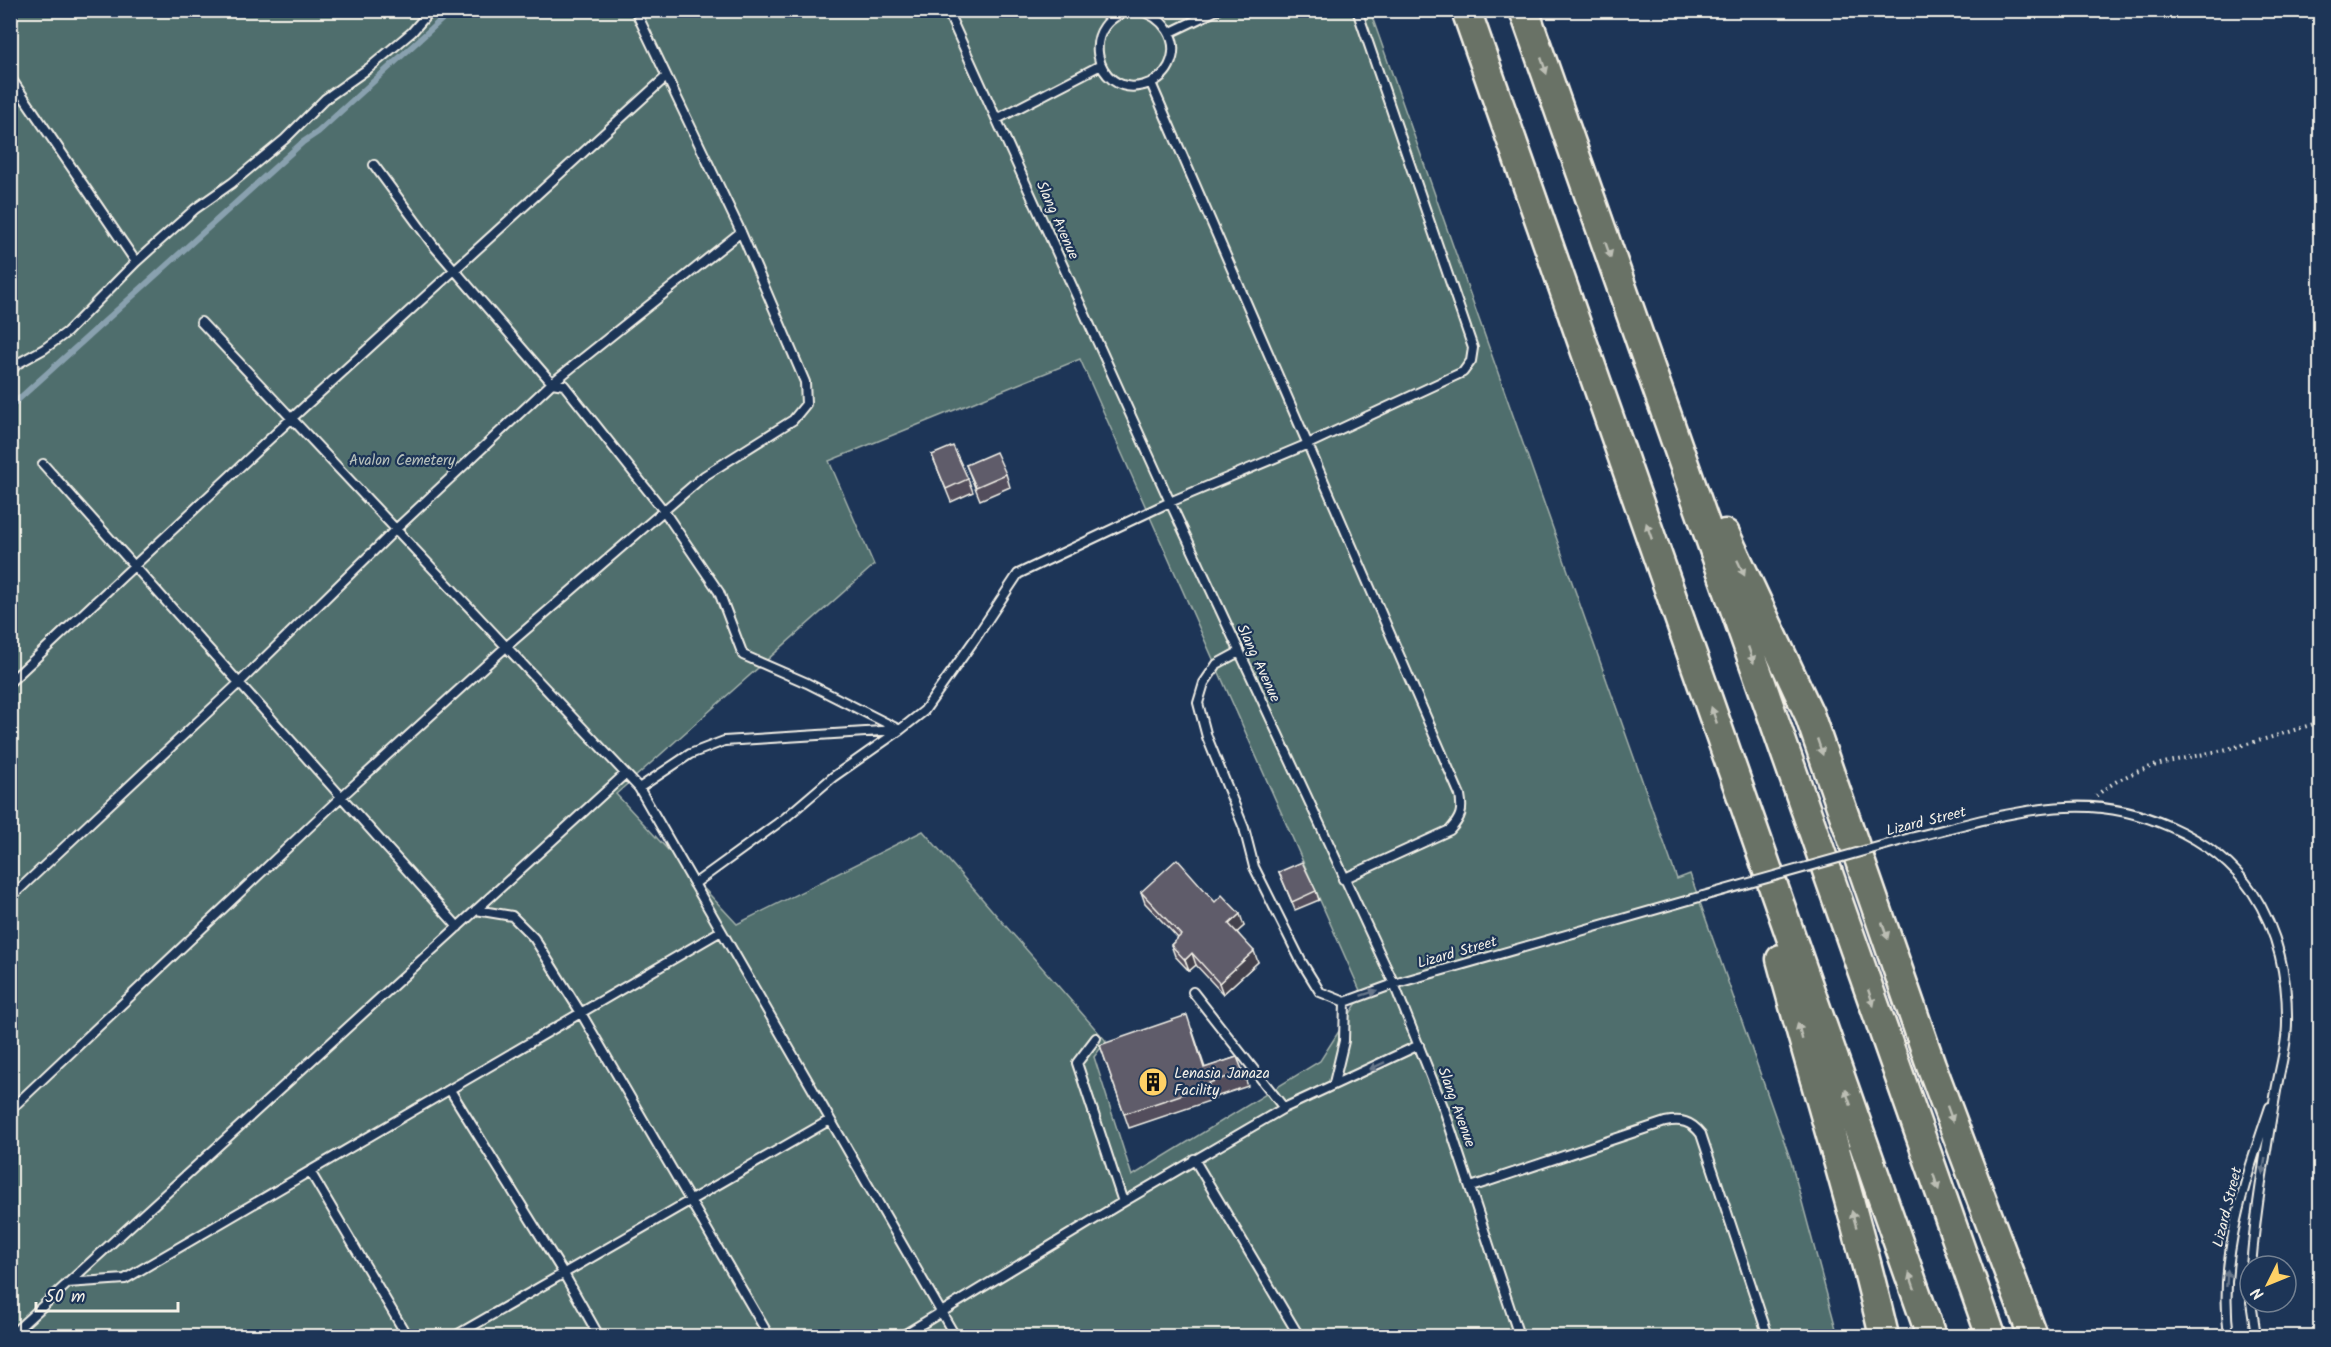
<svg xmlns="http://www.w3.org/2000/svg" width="2331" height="1347" viewBox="0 0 2331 1347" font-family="Kalam,sans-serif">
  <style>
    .green { fill: #4f6e6d; stroke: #a2b0aa; stroke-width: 1.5; fill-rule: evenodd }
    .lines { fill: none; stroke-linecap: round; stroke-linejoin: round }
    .stream { stroke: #89a1af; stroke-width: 6 }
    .lane-casing { stroke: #f4f1e8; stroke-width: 12 }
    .highway-casing { stroke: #f4f1e8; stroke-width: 33 }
    .path { stroke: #f4f1e8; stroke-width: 4; stroke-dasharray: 1.5 4.5; stroke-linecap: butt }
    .lane { stroke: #1d3557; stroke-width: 8 }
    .highway { stroke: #697266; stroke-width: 28 }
    .lane-bridge-casing { stroke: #f4f1e8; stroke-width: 12; stroke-linecap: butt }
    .lane-bridge { stroke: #1d3557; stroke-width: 8 }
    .wall { fill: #524e5c; stroke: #f4f1e8; stroke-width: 1.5 }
    .shaded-wall { fill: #42404b; stroke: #f4f1e8; stroke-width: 1.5 }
    .building { fill: #5f5b6b; stroke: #f4f1e8; stroke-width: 1.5 }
    .oneway { fill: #bcbeb4 }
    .oneway2 { fill: #68778a }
    .labels { text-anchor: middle; stroke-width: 4.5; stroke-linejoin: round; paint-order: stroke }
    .street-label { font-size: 15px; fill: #f4f1e8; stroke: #1d3557 }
    .park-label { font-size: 15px; fill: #bac3bd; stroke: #1d3557 }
    .poi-label { font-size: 15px; fill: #f4f1e8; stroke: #1d3557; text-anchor: start }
  </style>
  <rect width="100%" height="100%" fill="#1d3557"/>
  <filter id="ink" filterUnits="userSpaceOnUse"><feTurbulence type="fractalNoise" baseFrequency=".0167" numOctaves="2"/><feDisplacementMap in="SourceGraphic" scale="12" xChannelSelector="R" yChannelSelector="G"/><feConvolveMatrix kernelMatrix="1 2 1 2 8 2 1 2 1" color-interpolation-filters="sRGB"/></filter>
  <g filter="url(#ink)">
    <path class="green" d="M10,11H1370L1677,879L1690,874L1791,1161L1838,1336H11ZM1080,359L1362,995L1320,1061L1132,1176L1094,1057L1106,1041L923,831L737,924L616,794L874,565L829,461Z"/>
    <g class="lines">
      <path class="stream" d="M10,407L303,142L318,132L452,10"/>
      <g class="lane-casing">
        <path id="lane" d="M947,10L1170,502L1394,984L1444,1109L1519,1336
          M1136,10C1075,17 1094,99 1144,85C1155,82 1164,76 1169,66C1182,39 1162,16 1138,10
          M1169,33L1217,10
          M10,77L136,262
          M1151,83L1460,795C1463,811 1461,818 1450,830L1343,879
          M997,119L1101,65
          M374,165L433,245L552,383L564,385L664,511L719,592L743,655L807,683L900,730
          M201,322L639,788L955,1336
          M10,372L17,364L44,349L67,332L136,262L195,209L232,183L285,139L325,99L369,68L412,32L431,10
          M43,464L458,927
          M1239,652L1217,664L1204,683L1198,703L1207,737L1244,828L1254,867L1301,961L1320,992L1345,1002L1394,984L1703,896
          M10,682L292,418L666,77
          M639,788L690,754L724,741L897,730
          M1910,838C1961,826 2014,809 2066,807C2134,803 2214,835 2253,893C2278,931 2288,978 2287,1023C2287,1046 2280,1068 2276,1091C2266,1149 2256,1207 2251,1266
          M694,884L785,818L833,777L900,730L924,711L975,639L1018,574L1170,502L1308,444L1463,372L1471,361L1473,348L1357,10
          M10,898L239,683L396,529L552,383L741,232
          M476,910L512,916L534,938L581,1013L769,1336
          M1193,992L1284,1108
          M1096,1038L1077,1063L1123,1202
          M1334,1083L1344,1041L1345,1002
          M450,1090L564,1274L599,1336
          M10,1110L341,797L507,646L704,476L793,420L806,404L805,382L741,232L635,10
          M1194,1159L1299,1336
          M311,1173L407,1336
          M1471,1187L1665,1122C1681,1119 1691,1121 1701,1134L1768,1336
          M2250,1276V1296
          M67,1283L125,1279L721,931
          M2251,1302L2256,1336
          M10,1336L625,774
          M455,1336L830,1120
          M902,1336L1123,1202L1284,1108L1419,1045
          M2229,1336C2218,1258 2245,1181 2270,1107"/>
      </g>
      <g class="highway-casing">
        <path id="highway" d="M1466,10L1931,1336
          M1524,10L1991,1336
          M1725,534L1809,714L1931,1065L2033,1336
          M1781,959C1815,1085 1855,1210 1884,1336"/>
      </g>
      <path class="path" d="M2096,796C2134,763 2184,760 2231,748C2261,741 2291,731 2320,722"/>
      <use href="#lane" class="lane"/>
      <use href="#highway" class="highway"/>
      <g class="lane-bridge-casing">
        <path id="lane-bridge" d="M1703,896L1910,838"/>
      </g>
      <use href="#lane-bridge" class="lane-bridge"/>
    </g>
    <path class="wall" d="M932,455L968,479L973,492L951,502Z
      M966,465L1006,474L1010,487L980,500Z
      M1279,872L1316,891L1319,900L1295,910Z
      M1141,892L1215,902L1244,926L1237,932L1258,962L1223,994L1196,965L1189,971L1175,956L1171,945L1178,938L1145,903Z
      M1192,1029L1205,1068L1237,1057L1248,1086L1215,1097V1099L1129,1128L1100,1045Z"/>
    <path class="shaded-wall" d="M1240,914L1244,926L1233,936L1229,924Z
      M1254,951L1258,962L1223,994L1219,983Z
      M1192,953L1196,965L1189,971L1185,960Z"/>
    <path class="building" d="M953,446L968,479L946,489L932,455Z
      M996,452L1006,474L976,487L966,465Z
      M1177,859L1215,902L1222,895L1240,914L1229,924L1254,951L1219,983L1192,953L1185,960L1171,945L1181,935L1141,892Z
      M1302,862L1316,891L1292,902L1279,872Z
      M1187,1015L1204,1068L1237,1057L1243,1072L1209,1083L1210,1085L1124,1114L1100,1045Z"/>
    <defs><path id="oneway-solid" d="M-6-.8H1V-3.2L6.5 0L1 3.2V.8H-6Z" transform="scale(1.5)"/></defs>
    <g class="oneway">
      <use href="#oneway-solid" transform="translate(1544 66) rotate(71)"/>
      <use href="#oneway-solid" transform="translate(1608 250) rotate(71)"/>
      <use href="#oneway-solid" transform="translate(1649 531) rotate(-109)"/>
      <use href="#oneway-solid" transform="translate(1741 568) rotate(65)"/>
      <use href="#oneway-solid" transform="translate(1751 655) rotate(71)"/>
      <use href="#oneway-solid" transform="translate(1714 715) rotate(-109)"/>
      <use href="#oneway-solid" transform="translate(1820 747) rotate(71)"/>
      <use href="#oneway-solid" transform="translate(1885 931) rotate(71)"/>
      <use href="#oneway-solid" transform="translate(1871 998) rotate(71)"/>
      <use href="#oneway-solid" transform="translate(1800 1031) rotate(-105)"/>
      <use href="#oneway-solid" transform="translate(1848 1097) rotate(-109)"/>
      <use href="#oneway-solid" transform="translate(1950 1114) rotate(70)"/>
      <use href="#oneway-solid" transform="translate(1936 1182) rotate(71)"/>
      <use href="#oneway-solid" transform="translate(1854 1219) rotate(-106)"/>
      <use href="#oneway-solid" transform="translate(1912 1281) rotate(-109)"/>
    </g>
    <g class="oneway2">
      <use href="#oneway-solid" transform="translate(1369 993) rotate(-19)"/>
      <use href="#oneway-solid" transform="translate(1377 1066) rotate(154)"/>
      <use href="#oneway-solid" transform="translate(2264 1166) rotate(99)"/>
      <use href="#oneway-solid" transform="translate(2227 1278) rotate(-86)"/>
    </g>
  </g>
  <defs>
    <g id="building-disc" transform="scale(1.5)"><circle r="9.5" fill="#ffd166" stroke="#1d3557"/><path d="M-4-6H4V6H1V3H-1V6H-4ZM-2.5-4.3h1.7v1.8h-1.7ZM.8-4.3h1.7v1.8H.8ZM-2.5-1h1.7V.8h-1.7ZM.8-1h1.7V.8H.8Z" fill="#111"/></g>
  </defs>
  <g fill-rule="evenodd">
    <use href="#building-disc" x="1153" y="1082"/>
  </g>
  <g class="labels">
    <g class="street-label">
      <text transform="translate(1058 220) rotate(66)" y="5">Slang Avenue</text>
      <text transform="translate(1259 663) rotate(65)" y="5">Slang Avenue</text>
      <text transform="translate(1926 821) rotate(-14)" y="5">Lizard Street</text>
      <text transform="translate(1457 952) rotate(-16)" y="5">Lizard Street</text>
      <text transform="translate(1457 1107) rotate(70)" y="5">Slang Avenue</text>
      <text transform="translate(2227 1207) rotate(-76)" y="5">Lizard Street</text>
    </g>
    <g class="park-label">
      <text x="402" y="465">Avalon Cemetery</text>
    </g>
    <g class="poi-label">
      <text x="1174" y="1078">Lenasia Janaza<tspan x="1174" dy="17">Facility</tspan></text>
    </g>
  </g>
  <rect width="2331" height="1347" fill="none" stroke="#1d3557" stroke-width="36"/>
  <rect x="18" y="18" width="2295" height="1311" fill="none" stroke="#f4f1e8" stroke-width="2" filter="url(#ink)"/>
  <g transform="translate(2268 1284) rotate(227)"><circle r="28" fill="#1d3557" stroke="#738091" stroke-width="1.5"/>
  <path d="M0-4.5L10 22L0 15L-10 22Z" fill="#ffd166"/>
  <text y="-9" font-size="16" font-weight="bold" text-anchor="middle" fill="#f4f1e8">N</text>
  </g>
  <path d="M36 1302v9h142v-9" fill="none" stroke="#f4f1e8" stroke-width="3"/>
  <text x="45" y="1302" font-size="18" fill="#f4f1e8" stroke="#1d3557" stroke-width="4.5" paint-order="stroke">50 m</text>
</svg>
